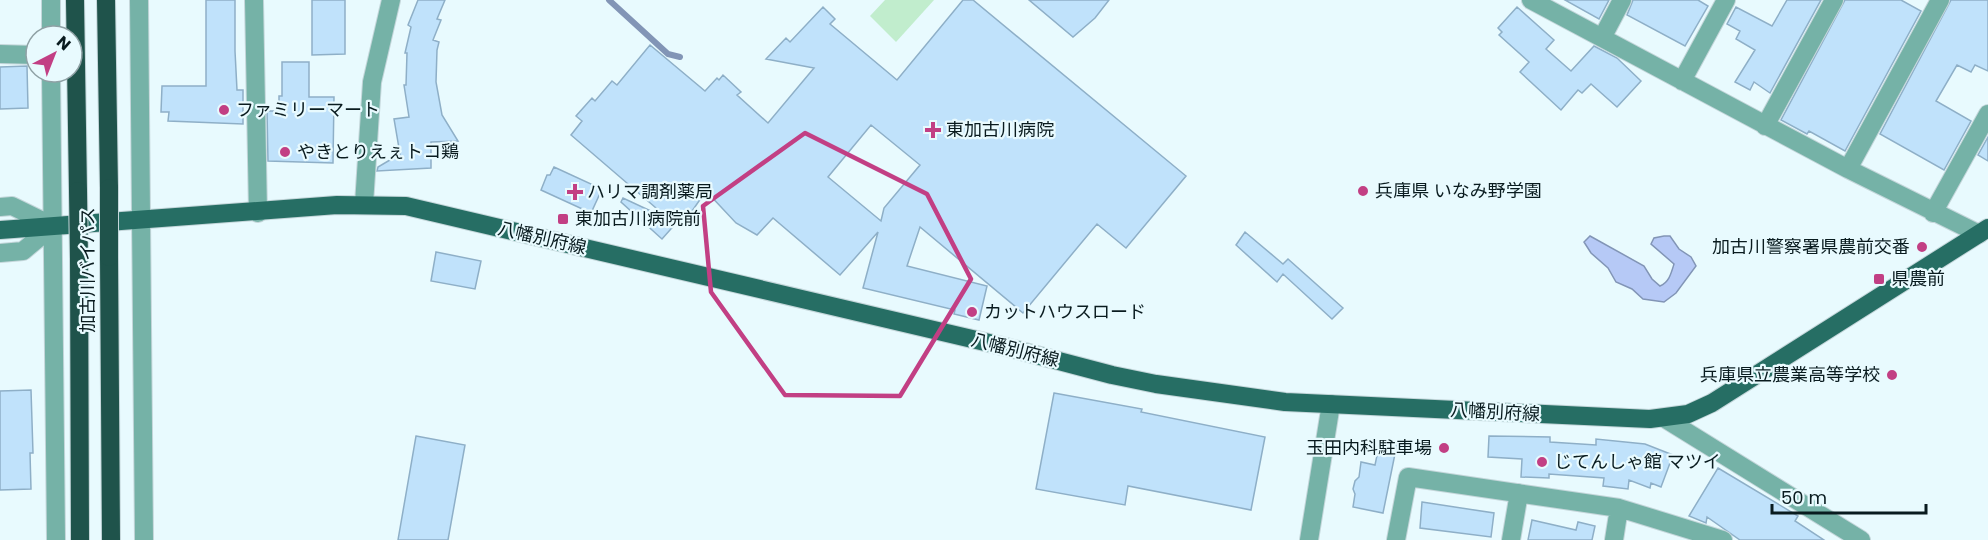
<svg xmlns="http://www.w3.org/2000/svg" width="1988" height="540" viewBox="0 0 1988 540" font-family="Poppins,'Noto Sans JP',sans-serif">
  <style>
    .green { fill: #c1edcd }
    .water { fill: #b6c9f6; stroke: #8295b6; stroke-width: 1.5 }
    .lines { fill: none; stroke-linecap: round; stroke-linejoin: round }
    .stream { stroke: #8295b6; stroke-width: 6 }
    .building { fill: #c0e2fb; stroke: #8eafc7; stroke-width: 1.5; fill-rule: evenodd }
    .minor-casing { stroke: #c4d6da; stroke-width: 20 }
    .major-casing { stroke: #c4d6da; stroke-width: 20 }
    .highway-casing { stroke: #c4d6da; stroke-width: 20 }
    .minor { stroke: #75b2a7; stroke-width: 18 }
    .major { stroke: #266e64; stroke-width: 18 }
    .highway { stroke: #1f534b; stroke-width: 18 }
    .highway-bridge-casing { stroke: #c4d6da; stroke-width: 20; stroke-linecap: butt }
    .highway-bridge { stroke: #1f534b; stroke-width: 18 }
    .marked { fill: none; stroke: #c23f84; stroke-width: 4.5; stroke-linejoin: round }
    .poi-dot { fill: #c23f84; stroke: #e8fafe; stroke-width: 2 }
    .labels { text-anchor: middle; stroke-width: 4.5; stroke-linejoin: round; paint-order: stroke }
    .poi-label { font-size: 18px; fill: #091b1f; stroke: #e8fafe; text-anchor: start }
    .street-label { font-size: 18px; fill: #091b1f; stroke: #e8fafe }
  </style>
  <rect width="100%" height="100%" fill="#e8fafe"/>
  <path class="green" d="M885,0H934L896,42L870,16Z"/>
  <path class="water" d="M1590,236L1644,266L1652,279L1660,286C1669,282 1671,274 1674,264L1651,244L1654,238L1664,236H1670L1679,249L1691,257L1696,266L1676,293L1664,302L1643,299L1632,289L1616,282L1608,268L1591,253L1584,242Z"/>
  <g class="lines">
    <path class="stream" d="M609,0L668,54L680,57"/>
  </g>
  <path class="building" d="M206,0H235V51L237,90H243V124L168,121L169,112H161L162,86H206Z
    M312,0H345V54L312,55Z
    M418,0H445L437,19L441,20L433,40L439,42L437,50L436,82L442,115L458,141L431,142V168L377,171L378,167L400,154L394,119L409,117L404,85H406L407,53H405L411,27L408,25Z
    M963,0H973L1186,176L1126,248L1097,224L1023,313L920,227L907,266L987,286L979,320L954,314L955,310L863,288L878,232L840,275L773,218L757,235L736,223L706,191L683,224L678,221L662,239L621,202L623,198L670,220L571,135L582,121L576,116L592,98L595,101L612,81L617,85L650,45L705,91L717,78L719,80L723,75L741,92L737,95L768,123L814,68L766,59L786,38L790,42L823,7L835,19L830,24L897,80ZM871,125L920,165L884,208L881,221L828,177Z
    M1029,0H1109L1095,18L1073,37Z
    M1565,0H1609L1599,19Z
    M1633,0H1698L1708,6L1685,46L1627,15Z
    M1787,0H1821L1770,93L1754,82L1750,90L1735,82L1755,50L1736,39L1740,31L1727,24L1736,7L1772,26Z
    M1845,0H1901L1921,11L1845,151L1809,131L1807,134L1781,120Z
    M1951,0H1988V71L1975,65L1971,72L1957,65L1936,101L1971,121L1944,170L1880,134Z
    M1517,7L1554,40L1546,49L1571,71L1594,46L1617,58L1641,81L1617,107L1591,84L1582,93L1578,90L1561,110L1520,72L1529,62L1499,35L1502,32L1498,28Z
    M282,62H309V97H334L333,163L268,161L267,111H279V96H282Z
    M27,66L28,108L0,109V67Z
    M1988,137V161L1978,155Z
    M554,167L602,189L591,213L541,190L547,175H550Z
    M1245,232L1283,264L1288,259L1343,308L1332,319L1283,274L1277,282L1236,245Z
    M436,252L481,261L475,289L431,281Z
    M31,390L33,453H30L31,489L0,490V391Z
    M1054,393L1142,409L1141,412L1265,437L1251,510L1128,486L1125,505L1036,489Z
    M416,436L465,445L448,540H398Z
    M1489,436L1550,437V442L1596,445V439L1645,444L1673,455L1661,487L1651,483L1650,488L1629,480L1628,489L1603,486L1604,478L1549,474V478L1521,477L1522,459L1488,457Z
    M1380,441L1397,444L1383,513L1353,507L1355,494L1353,489L1355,481L1359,477L1361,462L1375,465Z
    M1718,468L1798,516L1795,521L1824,540H1740L1707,517L1706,523L1689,516Z
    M1422,502L1494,513L1491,537L1420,528Z
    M1532,520L1576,530L1578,522L1595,526L1592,540H1528Z"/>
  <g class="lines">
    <g class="minor-casing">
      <path id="minor" d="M51,0V36
        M139,0L144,540
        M254,0L258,213
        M1531,0L1848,169L1979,234
        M1602,38L1622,0
        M0,54L36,55
        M51,72L56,540
        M1682,81L1726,0
        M1765,126L1834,0
        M1848,169L1940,0
        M364,204L372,82L391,0
        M0,207L12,206L53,226
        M1933,213L1988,114
        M0,253L23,251L53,226
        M1664,418L1861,540
        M1309,540L1331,404
        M1396,540L1408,477L1619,508L1723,540
        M1511,540L1519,493
        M1614,540L1619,508"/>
    </g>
    <g class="major-casing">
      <path id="major" d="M0,230L337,205L406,206L1002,346L1112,375L1156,384L1285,402L1650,419L1688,414L1712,403L1988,228"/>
    </g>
    <g class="highway-casing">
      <path id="highway" d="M75,0L78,191
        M106,0L109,188
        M109,257L111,540
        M79,259L80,540"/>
    </g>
    <use href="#minor" class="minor"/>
    <use href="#major" class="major"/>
    <use href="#highway" class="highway"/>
    <g class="highway-bridge-casing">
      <path id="highway-bridge" d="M109,188V257
        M78,191L79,259"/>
    </g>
    <use href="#highway-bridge" class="highway-bridge"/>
  </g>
  <path class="marked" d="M805,133L927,194L971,279L900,396L785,395L711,292L703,206Z"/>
  <g class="poi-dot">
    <circle cx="224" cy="110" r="6"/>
    <path d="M930 121h6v6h6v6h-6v6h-6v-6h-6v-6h6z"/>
    <circle cx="285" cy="152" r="6"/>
    <circle cx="1363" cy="191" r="6"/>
    <path d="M572 183h6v6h6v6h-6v6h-6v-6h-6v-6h6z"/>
    <rect x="557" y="213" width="12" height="12" rx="3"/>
    <circle cx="1922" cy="247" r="6"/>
    <rect x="1873" y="273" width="12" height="12" rx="3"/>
    <circle cx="972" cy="312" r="6"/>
    <circle cx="1892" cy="375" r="6"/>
    <circle cx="1444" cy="448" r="6"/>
    <circle cx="1542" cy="462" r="6"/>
  </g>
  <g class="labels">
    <g class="poi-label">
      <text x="236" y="116">ファミリーマート</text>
      <text x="946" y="136">東加古川病院</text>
      <text x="297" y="158">やきとりえぇトコ鶏</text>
      <text x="1375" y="197">兵庫県 いなみ野学園</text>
      <text x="587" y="198">ハリマ調剤薬局</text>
      <text x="575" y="225">東加古川病院前</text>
      <text x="1910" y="253" text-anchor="end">加古川警察署県農前交番</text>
      <text x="1891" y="285">県農前</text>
      <text x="984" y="318">カットハウスロード</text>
      <text x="1880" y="381" text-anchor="end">兵庫県立農業高等学校</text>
      <text x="1432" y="454" text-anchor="end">玉田内科駐車場</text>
      <text x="1554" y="468">じてんしゃ館 マツイ</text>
    </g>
    <g class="street-label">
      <text transform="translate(542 238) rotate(13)" y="6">八幡別府線</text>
      <text transform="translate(88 270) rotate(-90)" y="6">加古川バイパス</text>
      <text transform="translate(1015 350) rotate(14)" y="6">八幡別府線</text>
      <text transform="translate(1495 412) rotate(3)" y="6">八幡別府線</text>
    </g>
  </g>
  <g transform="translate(54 54) rotate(42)"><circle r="28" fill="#e8fafe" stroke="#8fa1a5" stroke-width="1.5"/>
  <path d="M0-4.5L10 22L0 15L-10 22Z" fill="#c23f84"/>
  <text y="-9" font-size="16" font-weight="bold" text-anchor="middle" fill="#091b1f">N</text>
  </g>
  <path d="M1772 504v9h154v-9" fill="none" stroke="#091b1f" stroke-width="3"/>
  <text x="1781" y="504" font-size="18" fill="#091b1f" stroke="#e8fafe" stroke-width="4.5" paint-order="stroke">50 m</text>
</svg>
